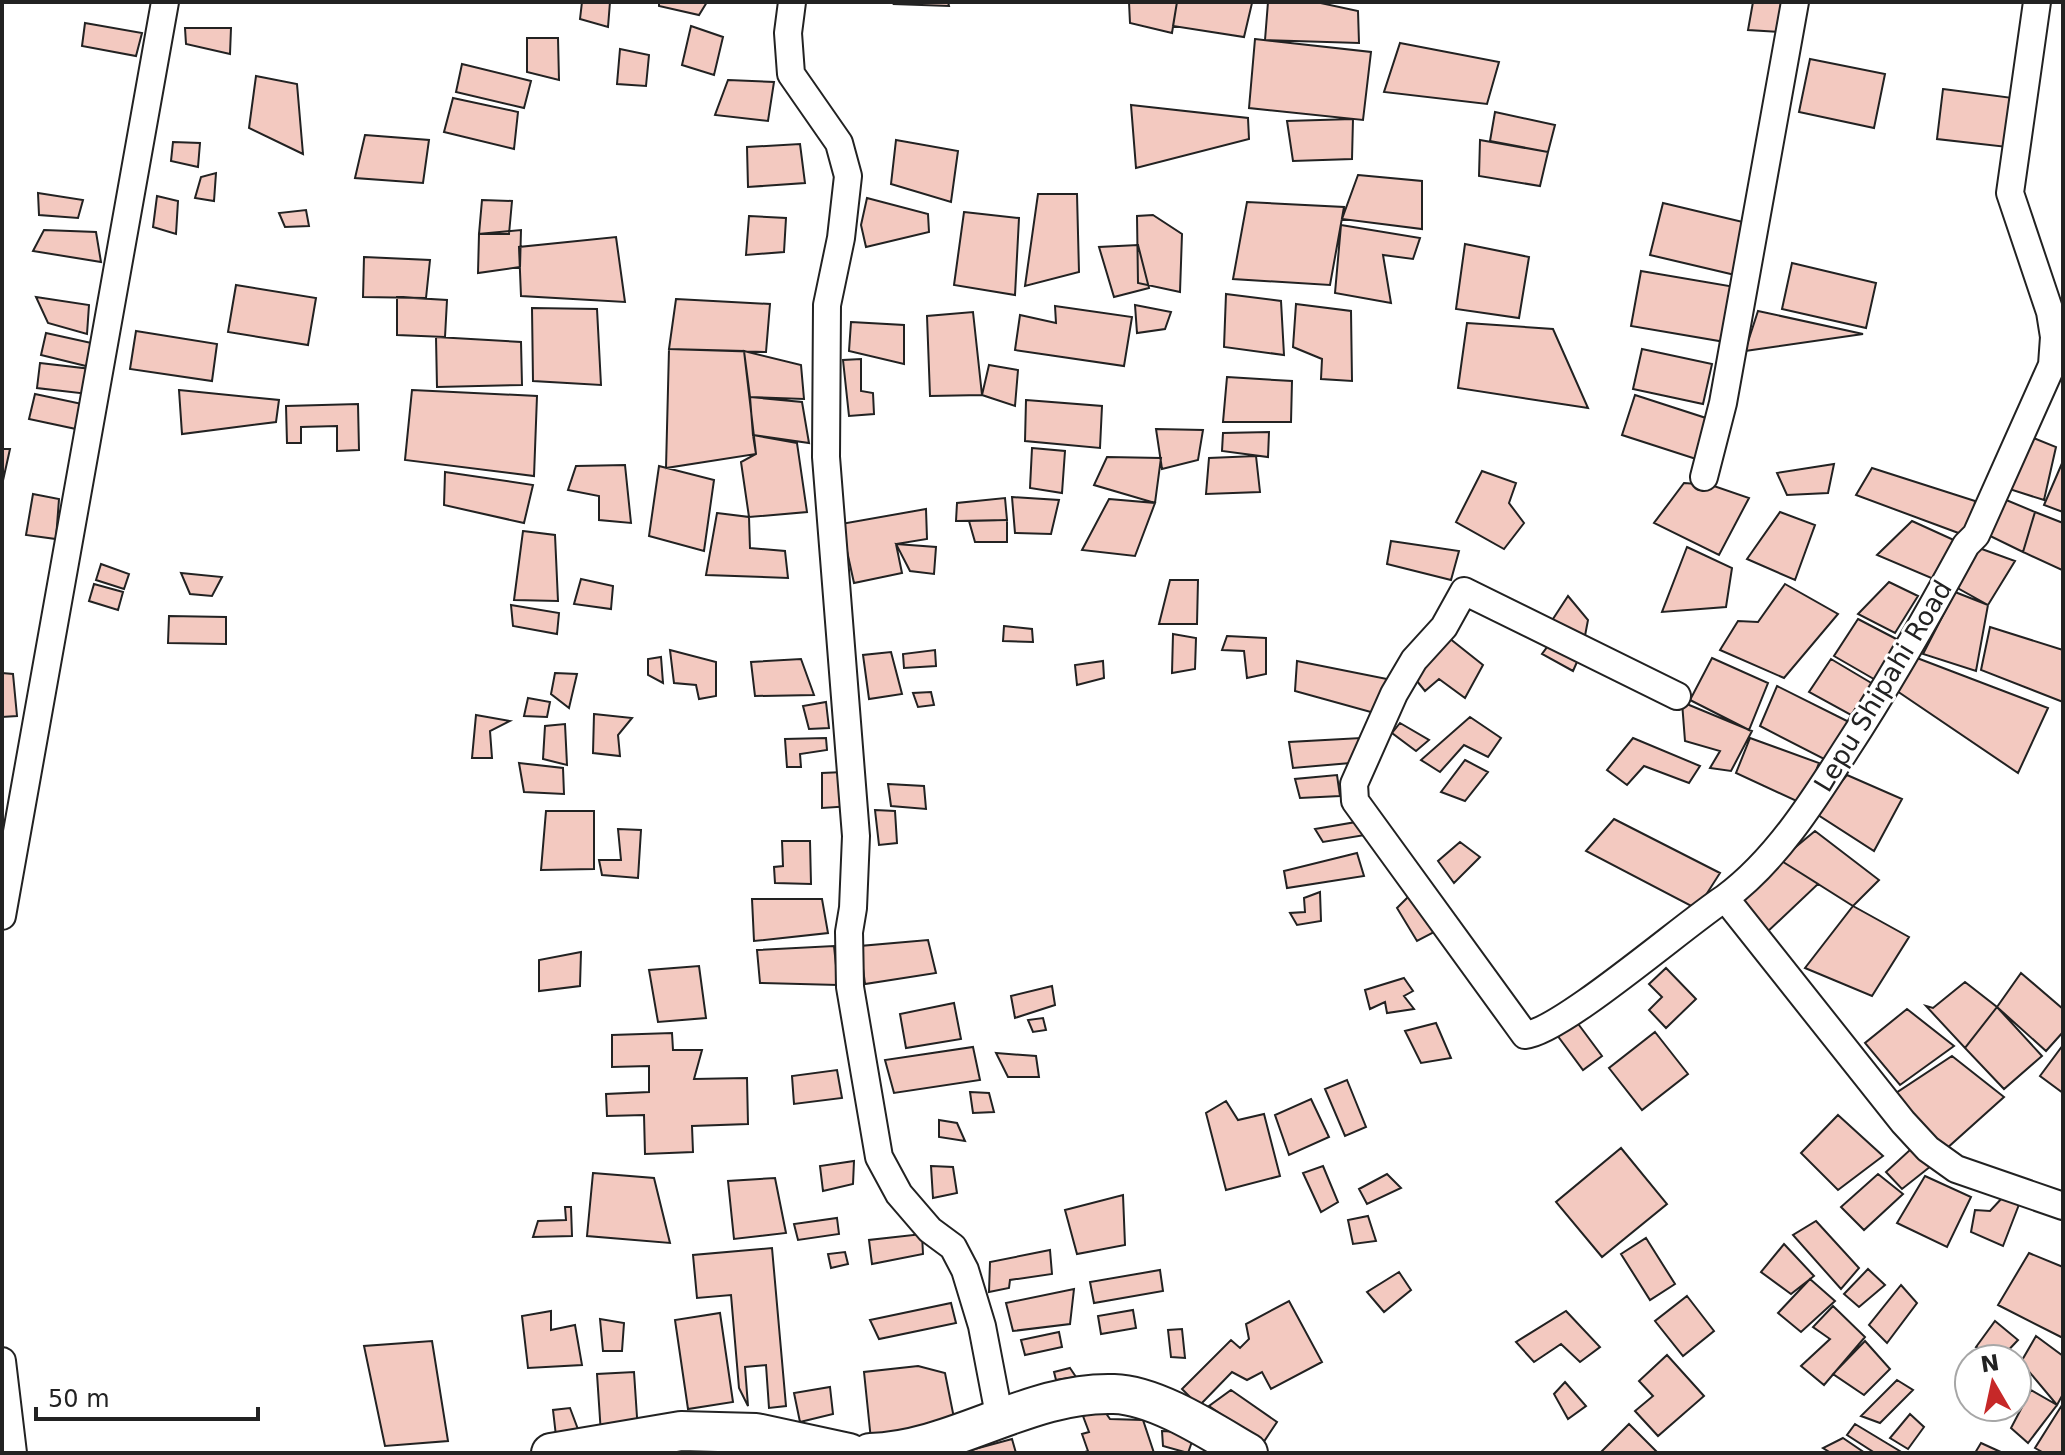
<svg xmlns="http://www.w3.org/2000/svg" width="2065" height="1455" viewBox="0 0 2065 1455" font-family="'DejaVu Sans',sans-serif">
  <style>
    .building { fill: #f3c9c0; stroke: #222; stroke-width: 2 }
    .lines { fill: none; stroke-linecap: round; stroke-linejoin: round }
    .street-casing { stroke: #222; stroke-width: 30 }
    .secondary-casing { stroke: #222; stroke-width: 42 }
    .street { stroke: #fff; stroke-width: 26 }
    .secondary { stroke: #fff; stroke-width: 38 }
    .labels { text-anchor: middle; stroke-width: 6; stroke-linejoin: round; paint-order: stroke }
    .street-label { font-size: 26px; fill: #222; stroke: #fff }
  </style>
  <rect width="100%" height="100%" fill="#fff"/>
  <path class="building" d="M582,2H610L608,27L580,19Z
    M659,2H707L699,15L659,6Z
    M895,2H948L949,6L894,4Z
    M1129,2H1177L1172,33L1130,23Z
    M1177,2L1252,3L1244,37L1173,26Z
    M1268,2H1316L1358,11L1359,43L1265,40Z
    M1753,2H1786L1781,32L1748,30Z
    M85,23L142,33L136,56L82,46Z
    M691,26L723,37L714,75L682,65Z
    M185,28H231L230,54L186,44Z
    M527,38H558L559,80L527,72Z
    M1255,39L1371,52L1363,120L1249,108Z
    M1400,43L1499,62L1487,104L1384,92Z
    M620,49L649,55L646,86L617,84Z
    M1810,59L1885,74L1874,128L1799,112Z
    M462,64L531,81L524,108L456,92Z
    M256,76L297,84L303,154L249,128Z
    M728,80L774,82L768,121L715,115Z
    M1943,89L2013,98L2007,147L1937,139Z
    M453,98L518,112L514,149L444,132Z
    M1131,105L1248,118L1249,139L1136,168Z
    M1495,112L1555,125L1548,152L1490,141Z
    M1353,119L1352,159L1293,161L1287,121Z
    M365,135L429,140L423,183L355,178Z
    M896,140L958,151L951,202L891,184Z
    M1480,140L1548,152L1540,186L1479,176Z
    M173,142L200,143L198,167L171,161Z
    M800,144L805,183L748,187L747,147Z
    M216,173L214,201L195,198L201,177Z
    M1358,175L1422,181V229L1342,219Z
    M38,193L83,200L78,218L39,215Z
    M1038,194H1077L1079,272L1025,286Z
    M157,196L178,201L176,234L153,227Z
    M867,198L928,214L929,232L866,247L861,225Z
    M482,200L512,201L509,234H479Z
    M1247,202L1344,207L1330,285L1233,279Z
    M1663,203L1747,223L1735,275L1650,255Z
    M306,210L309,226L285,227L279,213Z
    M964,212L1019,218L1015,295L954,285Z
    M1153,215L1182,234L1180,292L1138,283L1137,216Z
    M749,216L786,218L784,252L746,255Z
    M1341,225L1420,238L1413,259L1383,255L1391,303L1335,293Z
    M44,230L96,232L101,262L33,251Z
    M521,230L520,267L478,273L479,234Z
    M616,237L625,302L521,296L519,247Z
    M1465,244L1529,257L1519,318L1456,309Z
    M1138,245L1149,288L1114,297L1099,247Z
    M364,257L430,260L426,298L363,297Z
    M1792,263L1876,283L1866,328L1782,309Z
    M1641,271L1735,287L1725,342L1631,326Z
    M236,285L316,298L308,345L228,332Z
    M1226,294L1281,301L1284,355L1224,347Z
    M36,297L89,305L87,334L48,323Z
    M397,297L447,300L445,337L397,335Z
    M676,299L770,304L766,352L669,349Z
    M1296,304L1351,311L1352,381L1321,379L1322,359L1293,347Z
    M1135,305L1171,312L1165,329L1137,333Z
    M1055,306L1132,317L1124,366L1015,350L1020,315L1056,323Z
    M532,308L597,309L601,385L533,381Z
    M1758,311L1863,334L1745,351Z
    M973,312L982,395L930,396L927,316Z
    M851,322L904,325V364L849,351Z
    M1467,323L1553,329L1588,408L1458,388Z
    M136,331L217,344L212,381L130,369Z
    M46,333L96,344L90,367L41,355Z
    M436,337L521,342L522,385L437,387Z
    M669,349L744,351L756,454L666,468Z
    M1642,349L1712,364L1703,404L1633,389Z
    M744,351L801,365L804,399L750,397Z
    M861,359V391L873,393L874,414L849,416L843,360Z
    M40,363L91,369L88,394L37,388Z
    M989,365L1018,370L1015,406L982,395Z
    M1227,377L1292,381L1291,422H1223Z
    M179,390L279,400L276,422L182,434Z
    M412,390L537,396L534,476L405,460Z
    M35,394L82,404L76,429L29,419Z
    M1635,395L1709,419L1696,459L1622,435Z
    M750,397L802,402L809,443L753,435Z
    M1026,400L1102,406L1100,448L1025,441Z
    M358,404L359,450L337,451V426L301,427V443H287L286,406Z
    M1156,429L1203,430L1198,460L1162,469Z
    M1269,432L1268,457L1222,451L1223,433Z
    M753,435L797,443L807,512L749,517L741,462L756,454Z
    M2026,435L2056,447L2044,500L2003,487Z
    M1032,448L1065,451L1062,493L1030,488Z
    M2,449H10L2,485Z
    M1256,456L1260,492L1206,494L1209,458Z
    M1107,457L1161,458L1155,503L1094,485Z
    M2063,461V512L2044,505Z
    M1834,464L1828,493L1787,495L1777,473Z
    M625,465L631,523L599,520V496L568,490L576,466Z
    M659,466L714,480L704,551L649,536Z
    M1872,468L1975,501L1972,538L1856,495Z
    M1482,471L1516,483L1509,503L1524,523L1504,549L1456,522Z
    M445,472L533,485L524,523L444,505Z
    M1684,483L1711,485L1749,498L1719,555L1654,523Z
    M33,494L59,499L56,539L26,535Z
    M1012,497L1059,500L1051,534L1015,533Z
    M1999,497L2035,512L2023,552L1984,533Z
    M1005,498L1007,520L956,521L957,503Z
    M1109,499L1155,503L1135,556L1082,550Z
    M926,509L927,539L896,544L902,573L854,583L841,524Z
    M1780,512L1815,525L1795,580L1747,559Z
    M2035,512L2063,523L2062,570L2023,552Z
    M717,513L749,517L750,548L785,551L788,578L706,575Z
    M1007,520V542H975L969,521Z
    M1912,521L1956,541L1936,580L1877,555Z
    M523,531L555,535L558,601L514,600Z
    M1391,541L1459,551L1451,580L1387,564Z
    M896,544L936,547L934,574L910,571Z
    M1968,544L2015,561L1988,605L1954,586Z
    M1687,547L1732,568L1726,607L1662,612Z
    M101,564L129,574L124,589L96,580Z
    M181,573L222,577L212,596L190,594Z
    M581,579L613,586L611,609L574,604Z
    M1170,580H1198L1197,624H1159Z
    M1889,582L1918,596L1895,633L1858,614Z
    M94,584L123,592L118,610L89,601Z
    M1785,584L1838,614L1784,678L1720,650L1738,621L1758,622Z
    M1955,592L1988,605L1976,671L1923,654Z
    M1568,596L1588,620L1584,641L1549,625Z
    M511,605L559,613L557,634L513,626Z
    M169,616L226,617V644L168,643Z
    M1858,619L1904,643L1879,682L1834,656Z
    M1004,626L1032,629L1033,642L1003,641Z
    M1990,627L2063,650V702L1981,670Z
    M1173,634L1196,638L1195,669L1172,673Z
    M1444,634L1483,665L1465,698L1439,679L1425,691L1412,675Z
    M1227,636L1266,638V674L1247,678L1244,651L1222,650Z
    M1553,639L1581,653L1573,671L1542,654Z
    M670,650L716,662V696L699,699L696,685L674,683Z
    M935,650L936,666L904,668L903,654Z
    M891,652L902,694L869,699L863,655Z
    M661,657L663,683L648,675V659Z
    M1712,658L1768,683L1749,730L1690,700Z
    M1917,658L2048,708L2018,773L1897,691Z
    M801,659L814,695L755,696L751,662Z
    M1831,659L1873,684L1851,715L1809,692Z
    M1103,661L1104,678L1077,685L1075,665Z
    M1297,661L1387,679L1378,714L1295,691Z
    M2,673L13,674L17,716L2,717Z
    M555,673L577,674L569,708L551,694Z
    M1777,686L1851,723L1826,760L1760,726Z
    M931,692L934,705L918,707L913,693Z
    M528,698L550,702L547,717L524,716Z
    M826,702L829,728L809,729L803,706Z
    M1682,702L1752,731L1731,771L1710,768L1720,751L1685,741Z
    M594,714L632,718L618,735L620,756L593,753Z
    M476,715L510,721L490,731L492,758H472Z
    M1470,717L1501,738L1488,757L1464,745L1440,772L1421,760Z
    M1400,723L1429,740L1416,751L1392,733Z
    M565,724L567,765L543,759L545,726Z
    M826,738L827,750L800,754L801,767H787L785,739Z
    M1361,738L1362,762L1293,768L1289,742Z
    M1633,738L1700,766L1689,783L1644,766L1627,785L1607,770Z
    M1750,738L1819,763L1803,804L1736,773Z
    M1465,760L1488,772L1465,801L1441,792Z
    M519,763L563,768L564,794L524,792Z
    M844,772L852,806L822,808V773Z
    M1337,775L1340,796L1300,798L1295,779Z
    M1847,775L1902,799L1874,851L1815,813Z
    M888,784L924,786L926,809L891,806Z
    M875,810L895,811L897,843L879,845Z
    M546,811H594V869L541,870Z
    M1614,819L1720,873L1697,909L1586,851Z
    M1362,821L1365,835L1323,842L1315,829Z
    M618,829L641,830L638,878L602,875L599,860H621Z
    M1815,831L1879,880L1853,906L1780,860Z
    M782,841H810L811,884L775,883L774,867L783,866Z
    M1460,842L1480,857L1454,883L1438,861Z
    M1357,853L1364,876L1287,888L1284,871Z
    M1780,860L1818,884L1764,935L1743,902Z
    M1414,891L1440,929L1417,941L1397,908Z
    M1320,892L1321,921L1297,925L1290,913L1305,912L1304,898Z
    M752,899H822L828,933L754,941Z
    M1853,906L1909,937L1872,996L1805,968Z
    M928,940L936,973L865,984L860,946Z
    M834,946L838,985L760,983L757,950Z
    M581,952L580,986L539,991V960Z
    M699,966L706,1018L658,1022L649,970Z
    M1666,968L1696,999L1666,1028L1649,1010L1662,997L1649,984Z
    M2021,973L2063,1009V1032L2046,1051L1997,1007Z
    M1404,978L1413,991L1404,996L1414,1009L1387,1013L1385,1002L1370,1009L1365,990Z
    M1965,982L1997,1007L1965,1048L1926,1006L1933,1008Z
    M1052,986L1055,1005L1015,1018L1011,996Z
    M954,1003L961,1039L906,1048L900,1014Z
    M1997,1007L2042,1056L2004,1089L1965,1048Z
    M1907,1009L1954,1046L1900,1085L1865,1043Z
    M1043,1018L1046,1030L1033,1032L1028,1020Z
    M1576,1021L1602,1056L1583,1070L1557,1035Z
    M1436,1023L1451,1058L1421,1063L1405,1031Z
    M1655,1032L1688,1074L1642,1110L1609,1068Z
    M672,1033L673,1050H702L694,1079L747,1078L748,1124L692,1126L693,1152L645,1154L644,1115L607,1116L606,1094L649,1092V1066L612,1067V1035Z
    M2063,1045V1093L2040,1076Z
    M973,1047L980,1080L894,1093L885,1060Z
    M996,1053L1036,1056L1039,1077H1008Z
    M1952,1056L2004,1097L1946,1149L1893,1095Z
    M837,1070L842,1098L794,1104L792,1076Z
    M1347,1080L1366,1127L1345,1136L1325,1089Z
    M970,1092L989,1093L994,1112L973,1113Z
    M1311,1099L1329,1137L1289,1155L1275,1115Z
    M1226,1101L1238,1120L1264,1114L1280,1176L1226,1190L1206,1113Z
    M1838,1115L1883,1156L1838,1190L1801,1153Z
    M939,1120L957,1123L965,1141L939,1137Z
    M1621,1148L1667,1204L1602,1257L1556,1202Z
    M1911,1149L1931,1166L1902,1189L1886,1172Z
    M854,1161L853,1184L823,1191L820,1166Z
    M931,1166L953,1167L957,1193L933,1198Z
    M1323,1166L1338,1202L1321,1212L1303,1173Z
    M593,1173L654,1178L670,1243L587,1236Z
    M1387,1174L1401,1188L1367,1204L1359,1189Z
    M1878,1174L1903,1194L1864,1230L1841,1207Z
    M1925,1176L1971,1197L1947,1247L1897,1223Z
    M775,1178L786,1233L734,1239L728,1181Z
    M1123,1195L1125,1245L1077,1254L1065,1210Z
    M2003,1197L2020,1202L2003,1246L1971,1232L1975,1210L1990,1211Z
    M565,1207H571L572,1236L533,1237L538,1221L566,1220Z
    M1368,1216L1376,1241L1353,1244L1348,1220Z
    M837,1218L839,1234L798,1240L794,1224Z
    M1816,1221L1859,1268L1841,1289L1793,1235Z
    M922,1234L923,1254L872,1264L869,1240Z
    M1646,1238L1675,1284L1650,1300L1621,1254Z
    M1784,1244L1814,1276L1791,1294L1761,1272Z
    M772,1248L786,1406L769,1408L766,1365L745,1367L748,1406L739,1388L731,1295L697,1298L693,1255Z
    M1050,1250L1052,1274L1010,1280L1009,1288L989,1292L990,1262Z
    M845,1252L848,1264L831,1268L828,1254Z
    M2029,1253L2063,1267V1338L1998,1305Z
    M1868,1269L1885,1285L1859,1307L1844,1294Z
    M1160,1270L1163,1291L1094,1303L1090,1282Z
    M1399,1272L1411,1290L1384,1312L1367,1292Z
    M1810,1279L1835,1301L1801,1332L1778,1313Z
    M1901,1285L1917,1303L1887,1343L1869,1325Z
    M1074,1289L1070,1324L1013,1331L1006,1303Z
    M1687,1296L1714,1331L1683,1356L1655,1321Z
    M1289,1301L1322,1362L1271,1389L1262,1372L1247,1380L1232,1372L1199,1406L1182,1389L1231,1340L1240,1348L1249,1339L1246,1324Z
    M951,1303L956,1323L879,1339L870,1320Z
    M1833,1306L1865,1337L1824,1385L1801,1366L1830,1339L1813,1327Z
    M1133,1310L1136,1328L1101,1334L1098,1316Z
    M551,1311V1330L575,1325L582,1365L528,1368L522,1316Z
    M1566,1311L1600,1347L1580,1362L1561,1344L1534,1362L1516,1342Z
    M720,1313L733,1402L688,1409L675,1320Z
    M600,1319L624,1323L622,1351H603Z
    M1995,1321L2018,1340L2001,1358L1976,1347Z
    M1182,1329L1185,1358L1171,1357L1168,1330Z
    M1059,1332L1062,1347L1025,1355L1021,1340Z
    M2036,1336L2063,1356V1394L2057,1405L2021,1362Z
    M432,1341L448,1441L385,1446L364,1346Z
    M1865,1341L1890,1369L1864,1395L1833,1374Z
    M1667,1355L1704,1396L1658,1436L1635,1411L1653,1396L1639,1381Z
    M918,1366L945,1373L954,1418L871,1440L864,1372Z
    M1070,1368L1076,1377L1056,1380L1054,1372Z
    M634,1372L638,1432L601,1434L597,1374Z
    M1897,1380L1913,1390L1880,1423L1861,1416Z
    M1565,1382L1586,1406L1568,1419L1554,1394Z
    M830,1387L833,1414L800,1422L794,1393Z
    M1231,1390L1277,1422L1263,1443L1209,1406Z
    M2031,1390L2057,1405L2028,1443L2011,1428Z
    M2062,1405L2063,1453H2044L2035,1448Z
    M570,1408L579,1432L556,1436L553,1410Z
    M1103,1409L1110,1419L1143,1420L1154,1453H1082L1088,1451L1082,1434L1089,1432L1083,1416Z
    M1910,1414L1924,1427L1908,1449L1890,1438Z
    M1629,1424L1658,1453H1600Z
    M1855,1424L1903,1453H1875L1847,1435Z
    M1162,1431L1195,1433L1188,1453L1163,1446Z
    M1843,1438L1865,1453H1831L1823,1448Z
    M1012,1439L1016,1453H960Z
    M1981,1443L2003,1453H1975Z"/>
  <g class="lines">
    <g class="street-casing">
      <path id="street" d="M792,2L788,33L791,74L839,143L848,176L841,238L827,305L826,457L856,836L853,908L849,932L850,987L879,1157L899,1194L930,1230L953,1247L965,1270L982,1326L1000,1420
        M2037,2L2010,193L2050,312L2054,337L2052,365L1976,535L1966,545C1928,615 1889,684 1845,751C1812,803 1775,861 1725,898L1903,1122L1928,1149L1956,1169L2063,1206
        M1704,477L1723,403L1795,2
        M1677,696L1464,591L1444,627L1414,660L1394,694L1354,784L1355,801L1525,1035C1561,1032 1685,924 1725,898
        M2,916L165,2
        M2,1361L13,1453"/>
    </g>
    <g class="secondary-casing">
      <path id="secondary" d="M551,1453L681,1431L756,1433L849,1453
        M870,1453C954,1451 1029,1391 1114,1394C1156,1395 1212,1432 1248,1453"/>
    </g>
    <use href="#street" class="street"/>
    <use href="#secondary" class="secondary"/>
  </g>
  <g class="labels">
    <g class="street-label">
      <text transform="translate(1883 686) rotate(-59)" y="9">Lepu Shipahi Road</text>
    </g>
  </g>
  <rect width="2065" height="1455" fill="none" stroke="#222222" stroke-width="8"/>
  <g transform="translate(1993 1383) rotate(351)"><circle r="38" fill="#ffffff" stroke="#a7a7a7" stroke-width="2"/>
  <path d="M0-6L14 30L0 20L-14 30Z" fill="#c62828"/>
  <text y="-12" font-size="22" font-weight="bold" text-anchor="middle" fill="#222222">N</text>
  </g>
  <path d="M36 1407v12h222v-12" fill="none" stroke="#222222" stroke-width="4"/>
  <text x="48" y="1407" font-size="24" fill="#222222" stroke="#ffffff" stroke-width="6" paint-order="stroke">50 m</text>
</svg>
